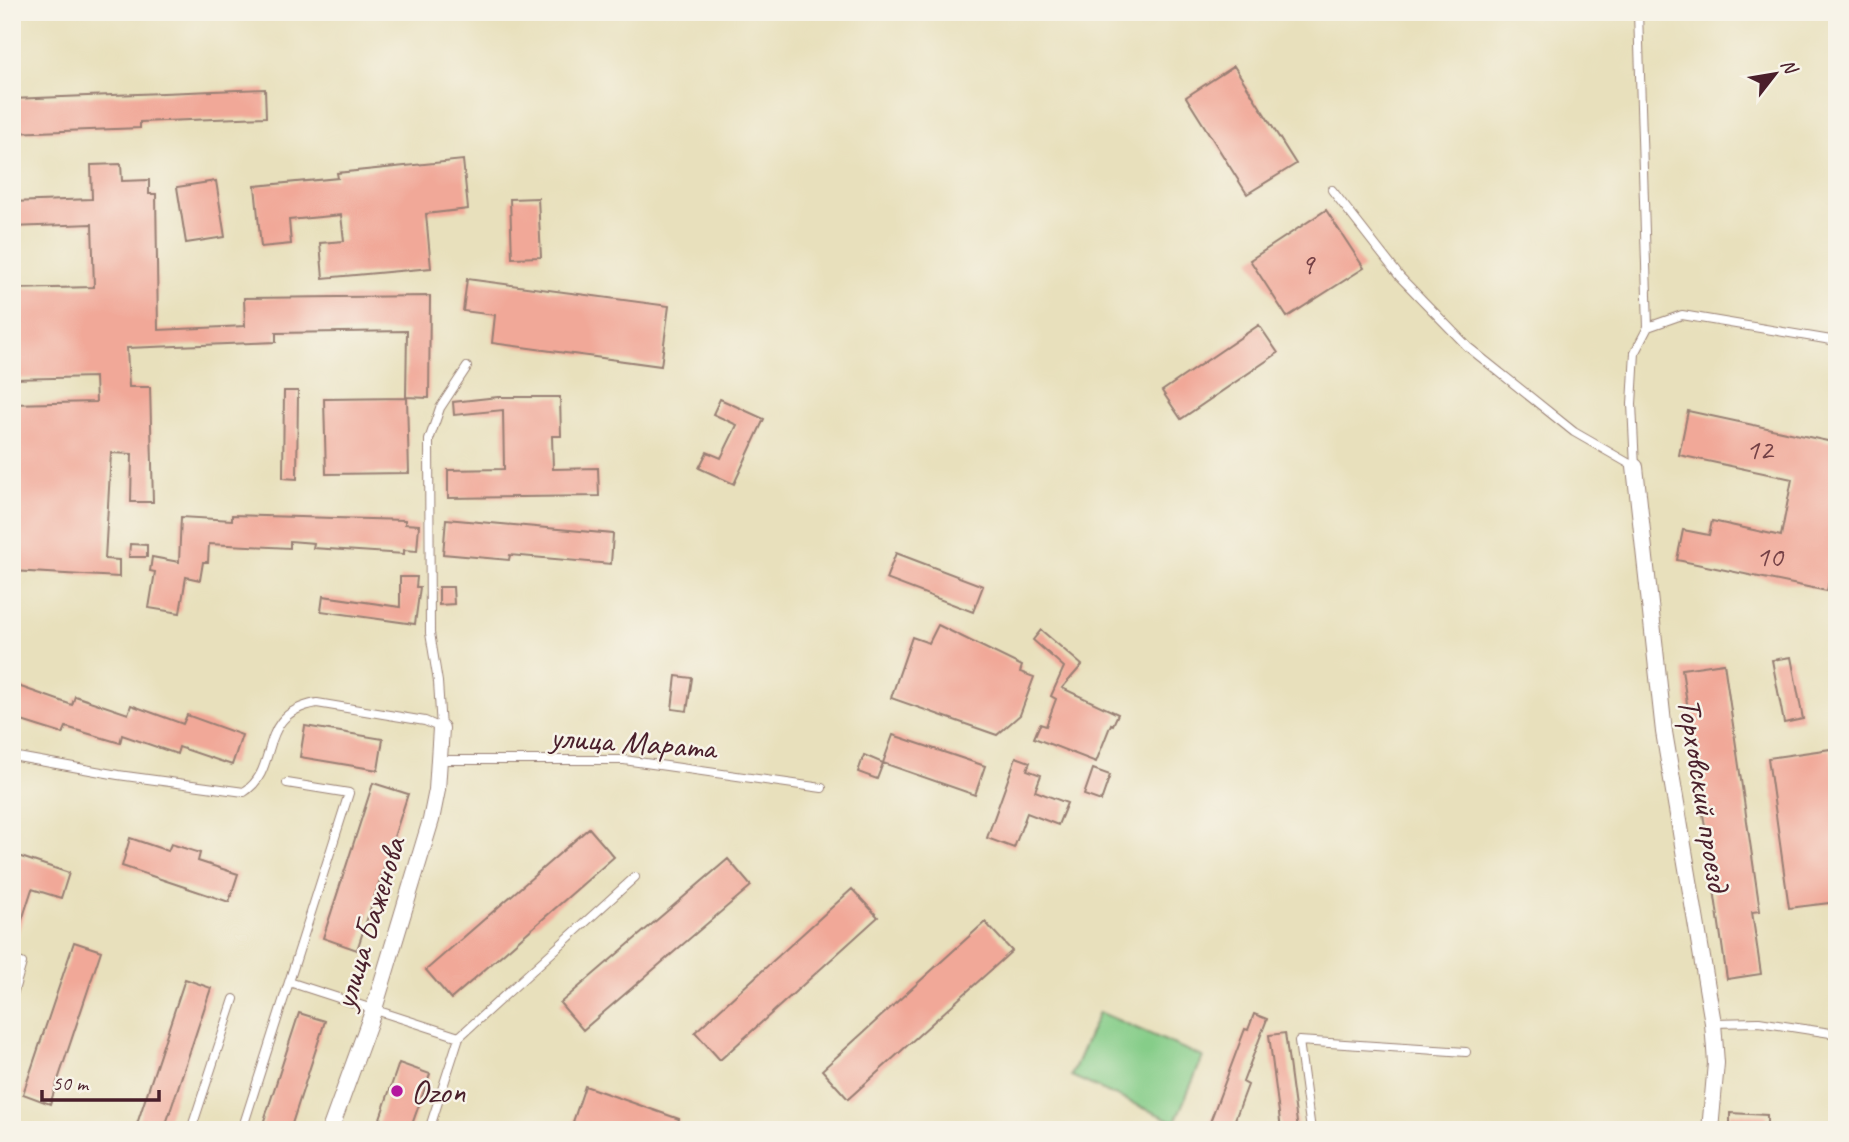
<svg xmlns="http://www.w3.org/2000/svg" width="1849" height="1142" viewBox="0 0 1849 1142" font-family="Caveat,sans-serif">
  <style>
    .green { fill: #86cd89; stroke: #68765a; stroke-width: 2 }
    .building { fill: #f1a898 }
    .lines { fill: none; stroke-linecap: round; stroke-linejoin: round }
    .service-casing { stroke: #998074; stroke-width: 10 }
    .minor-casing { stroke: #998074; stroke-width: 18 }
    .service { stroke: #fff; stroke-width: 8 }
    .minor { stroke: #fff; stroke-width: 16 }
    .poi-dot { fill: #b5179e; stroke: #f7f3e8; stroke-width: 2.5 }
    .labels { text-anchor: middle; stroke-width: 5; stroke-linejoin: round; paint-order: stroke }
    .number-label { font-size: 30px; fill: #744146 }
    .street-label { font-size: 33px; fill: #4a1f2b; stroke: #f7f3e8 }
    .poi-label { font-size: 33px; fill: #4a1f2b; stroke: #f7f3e8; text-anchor: start }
  </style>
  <rect width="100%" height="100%" fill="#f7f3e8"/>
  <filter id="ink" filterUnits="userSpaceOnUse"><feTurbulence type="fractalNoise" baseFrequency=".0143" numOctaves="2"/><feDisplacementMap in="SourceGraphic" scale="14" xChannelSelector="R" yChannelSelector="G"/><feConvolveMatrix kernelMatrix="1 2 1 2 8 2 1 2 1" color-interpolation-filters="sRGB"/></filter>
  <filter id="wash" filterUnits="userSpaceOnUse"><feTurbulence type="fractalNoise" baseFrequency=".00686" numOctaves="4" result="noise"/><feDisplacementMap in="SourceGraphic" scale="28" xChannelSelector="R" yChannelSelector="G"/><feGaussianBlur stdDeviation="1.57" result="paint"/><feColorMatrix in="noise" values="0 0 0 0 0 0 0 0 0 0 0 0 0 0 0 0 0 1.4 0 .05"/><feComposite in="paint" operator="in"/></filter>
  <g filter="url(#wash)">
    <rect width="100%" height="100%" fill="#e8e0bc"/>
    <path class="green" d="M1099,1012L1203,1057L1175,1122L1071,1076Z"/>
    <g id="blocks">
      <path class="building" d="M1234,66L1296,164L1247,194L1186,97Z
        M265,89L266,117L140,122V128L12,133V99Z
        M463,160L468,209L426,214L431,268L323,278L320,243L344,241L341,215L289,220L291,244L261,247L255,186L338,178L337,173Z
        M121,164L122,181L149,180V194H156L158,330L245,326L244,298L430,296L429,398L406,397L407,331L276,333V342L127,348L129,387H150L153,502H131L132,454L111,453L105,559L119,560V577L12,571V404L96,402L95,377L12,379V289L94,287L92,224L12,227V202L92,199L91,165Z
        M216,181L225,237L186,243L177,187Z
        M538,198L541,257L512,258L510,199Z
        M1326,210L1364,268L1287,317L1250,260Z
        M467,279L669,306L661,366L492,343L495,315L463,311Z
        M1259,325L1278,353L1181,419L1162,391Z
        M284,391H298L297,479L283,478Z
        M498,397H560L561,436H552L553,469L598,468L599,496L448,498V470L504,469L503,410L454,415L453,402Z
        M407,398L409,473L326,474L324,399Z
        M720,399L764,419L734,484L699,468L707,452L721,458L737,425L713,414Z
        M1688,411L1837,443V480L1832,504L1837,505V545L1827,591L1677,560L1683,530L1709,535L1712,521L1781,536L1792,479L1679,455Z
        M232,515L405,520V524L419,525L417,551L404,550V554L313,548L314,543L290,541V548L209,544L208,562H203L200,580L186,577L180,613L149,608L155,572L150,571L152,557L179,562L181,517L232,520Z
        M446,519L613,534L611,564L510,555L509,560L443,554Z
        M130,544L147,545V557H129Z
        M896,553L983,586L973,612L886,579Z
        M400,577H417L416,587H420L415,624L321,611L323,596L400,607Z
        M439,587H453L454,604L439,605Z
        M938,625L1022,666L1020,672L1034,677L1020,715L997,735L891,698L912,637L929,643Z
        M1041,630L1082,665L1062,688L1118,714L1113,725L1111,724L1096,762L1034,738L1040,724L1046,726L1056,699L1051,696L1064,667L1033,640Z
        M1791,657L1803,719L1784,723L1772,660Z
        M1724,663L1760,911L1752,912L1761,974L1727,979L1682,669Z
        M676,676L692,678L687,711L672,709Z
        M18,686L72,705L75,696L128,714L131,705L183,724L187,715L242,735L232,765L179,747L177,754L122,735L120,743L66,727L63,734L12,718V699Z
        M305,726L383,739L378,770L300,757Z
        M893,735L985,766L975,795L883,763Z
        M1831,749L1837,792V902L1789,908L1768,758Z
        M864,755L883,763L877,779L858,772Z
        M1016,757L1030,762L1027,770L1041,775L1035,791L1067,803L1058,825L1027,813L1014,848L987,838Z
        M1093,769L1110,775L1101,801L1084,795Z
        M373,783L408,794L357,950L323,938Z
        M589,828L614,857L451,999L426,970Z
        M130,838L168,851L171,844L200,853L198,861L238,874L229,902L122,866Z
        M12,854L69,873L61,898L32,889L15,942H12Z
        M728,859L751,886L583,1030L560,1003Z
        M852,889L878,917L720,1060L695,1032Z
        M985,922L1012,951L848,1099L822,1070Z
        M74,942L101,951L50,1104L23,1094Z
        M185,979L211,988L164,1130H135Z
        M299,1013L325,1021L290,1130H261Z
        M1254,1014L1267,1019L1243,1082L1248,1085L1231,1130H1207L1245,1029L1248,1030Z
        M1285,1033L1298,1130H1281L1278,1105L1269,1035Z
        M399,1063L430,1074L410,1130H376Z
        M585,1086L679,1119L676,1130H595L573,1122Z
        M1730,1113L1767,1115V1130H1730Z"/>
    </g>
  </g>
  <g filter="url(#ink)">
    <use href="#blocks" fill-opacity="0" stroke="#998074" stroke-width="2"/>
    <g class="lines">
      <g class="service-casing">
        <path id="service" d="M1638,12L1648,327
          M1332,190L1400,277L1468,347L1574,432L1635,467
          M1635,467L1632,404L1635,352L1648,327L1682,315L1837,341
          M12,756L118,775L244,792C282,768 254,714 317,703L425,721L441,728L438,682L430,633L429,440L440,408L467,367
          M440,760H624L822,788
          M12,960L22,963L12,998
          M289,982L459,1037
          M1713,1023L1759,1022L1837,1034
          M191,1130L234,999
          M242,1130L349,793L287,783
          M429,1130L459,1037L635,877
          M1311,1130L1299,1041L1466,1052"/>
      </g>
      <g class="minor-casing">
        <path id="minor" d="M1635,467L1664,732L1713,1023L1716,1063L1710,1130
          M330,1130L374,1009L431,820L437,790L441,728"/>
      </g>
      <use href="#service" class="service"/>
      <use href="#minor" class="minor"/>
    </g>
  </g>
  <circle class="poi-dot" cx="397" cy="1091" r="7"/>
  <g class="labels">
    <g class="number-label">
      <text x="1307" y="274">9</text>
      <text x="1759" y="459">12</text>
      <text x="1769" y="566">10</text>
    </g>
    <g class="street-label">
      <text transform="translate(633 741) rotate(4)" y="12">улица Марата</text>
      <text transform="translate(1705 794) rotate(81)" y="12">Торховский проезд</text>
      <text transform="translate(368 923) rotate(-73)" y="12">улица Баженова</text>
    </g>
    <g class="poi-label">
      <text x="411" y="1103">Ozon</text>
    </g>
  </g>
  <rect width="1849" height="1142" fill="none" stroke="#f7f3e8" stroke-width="42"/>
  <g transform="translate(1775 74) rotate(59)" stroke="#f7f3e8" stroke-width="5" paint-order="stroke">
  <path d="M0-5L12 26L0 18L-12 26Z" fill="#4a1f2b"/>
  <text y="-10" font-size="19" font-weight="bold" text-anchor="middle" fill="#4a1f2b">N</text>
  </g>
  <path d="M42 1090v10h117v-10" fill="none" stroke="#4a1f2b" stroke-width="3.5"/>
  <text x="52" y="1090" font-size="21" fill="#4a1f2b" stroke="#f7f3e8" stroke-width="5" paint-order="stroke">50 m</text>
</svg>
